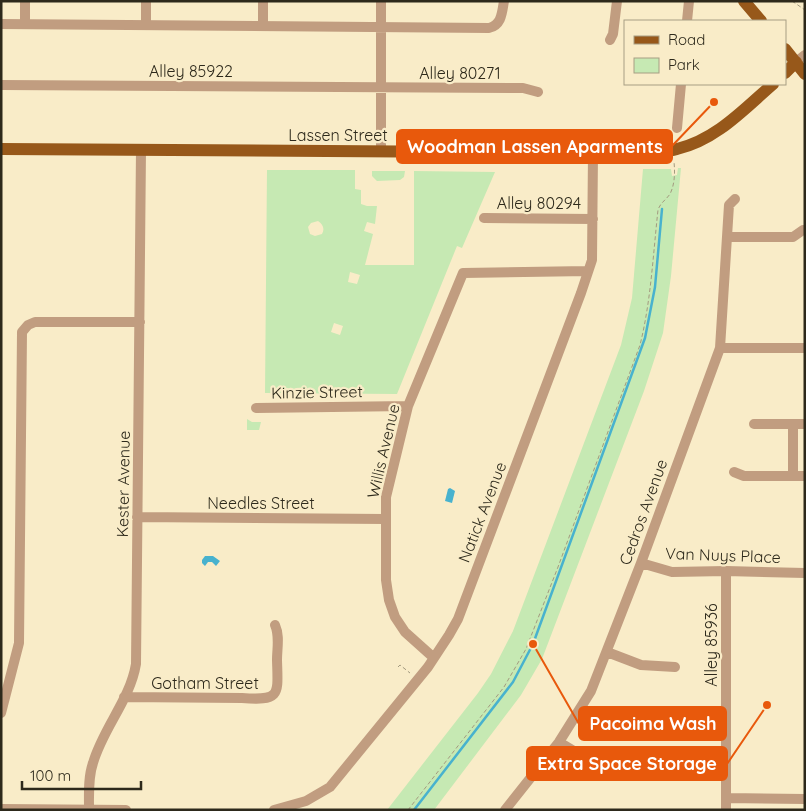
<svg xmlns="http://www.w3.org/2000/svg" width="806" height="811" viewBox="0 0 806 811" font-family="Quicksand,sans-serif">
  <style>
    .green { fill: #c6e9b3; fill-rule: evenodd }
    .water { fill: #48b2ce }
    .lines { fill: none; stroke-linecap: round; stroke-linejoin: round }
    .stream { stroke: #48b2ce; stroke-width: 2.5 }
    .path { stroke: #a39a7f; stroke-width: 1; stroke-dasharray: 4 2.5; stroke-linecap: butt }
    .minor { stroke: #c19d80; stroke-width: 10 }
    .major { stroke: #97581a; stroke-width: 12 }
    .labels { text-anchor: middle; stroke-width: 4.5; stroke-linejoin: round; paint-order: stroke }
    .street-label { font-size: 16px; fill: #2d291b; stroke: #f9ecc8 }
    .leader { fill: none; stroke: #e8590c; stroke-width: 2 }
    .callout-dot { fill: #e8590c; stroke: #f9ecc8; stroke-width: 2 }
    .callout { fill: #e8590c; stroke: #e8590c; stroke-width: 2 }
    .callout-label { font-size: 18px; text-anchor: middle; font-weight: bold; fill: #fff }
  </style>
  <rect width="100%" height="100%" fill="#f9ecc8"/>
  <path class="green" d="M678,168H681L671,276L663,333L644,391L542,659L521,695L434,810H387L478,693L491,674L513,631L621,345L632,298L643,169H671L672,176L677,175Z
    M267,170H355V189L361,190V204L367,206H377L375,224L367,222L364,231L373,234L365,265H414V171L495,172L462,248L457,246L397,394L265,393ZM318,221C323,224 325,229 322,234L315,236L310,234L308,227L311,223ZM350,272L360,275L357,284L348,282ZM334,323L343,326L340,335L331,332Z
    M372,171H405L404,177L400,180L377,181L372,176Z
    M247,419L252,422H261L259,430H247Z"/>
  <path class="water" d="M450,488L455,491L452,503L445,501L448,489Z
    M205,556H213L220,561L216,566L212,562H208L205,566L202,563V560Z"/>
  <g class="lines">
    <path class="stream" d="M414,810L513,682L533,644L645,338L655,287L662,209"/>
    <path class="path" d="M792,1L805,10
      M398,667L400,665L410,673
      M408,810L504,687L526,649L558,567L640,345C651,301 653,255 658,210C660,203 666,200 670,194C675,184 675,172 674,162"/>
    <path class="minor" d="M263,1V26
      M687,21L689,1
      M1,24L489,28C502,25 502,12 504,1
      M25,24V1
      M146,25V1
      M610,40L613,34L617,1
      M796,62L805,55
      M1,85L523,88L538,92
      M677,128L681,84
      M381,151V1
      M484,218L593,219
      M727,237H793L803,230
      M720,348H805
      M256,408L408,406
      M754,424H805
      M734,472L744,476H805
      M793,476V424
      M137,517L385,519
      M641,563L672,572L726,571L805,573
      M607,652L641,665L675,667
      M434,658L405,632L395,617L389,600L386,580V497L408,406L463,273L588,271
      M124,697L242,698C281,701 278,695 277,660C277,648 280,636 275,625
      M1,713L19,643L22,332L28,325L35,322H140
      M559,742L587,759L602,764L673,767
      M726,798L805,799
      M1,809L126,810
      M89,809C89,794 88,777 93,763C103,728 130,700 136,664L141,150
      M274,810L306,801L330,787L428,667L449,635L458,619L581,293L592,260L593,153
      M505,810L559,742L591,691L641,563L720,348L729,205L735,199
      M726,810V571"/>
    <path class="major" d="M744,1L761,21
      M785,49L805,74
      M785,73L796,62
      M1,149L635,153C649,153 663,153 677,149C716,140 744,109 773,84"/>
  </g>
  <g class="labels">
    <g class="street-label">
      <text x="191" y="77">Alley 85922</text>
      <text x="460" y="79">Alley 80271</text>
      <text x="338" y="141">Lassen Street</text>
      <text x="539" y="209">Alley 80294</text>
      <text transform="translate(317 392) rotate(-1)" y="6">Kinzie Street</text>
      <text transform="translate(383 451) rotate(-77)" y="6">Willis Avenue</text>
      <text transform="translate(123 484) rotate(-89)" y="6">Kester Avenue</text>
      <text x="261" y="509">Needles Street</text>
      <text transform="translate(482 512) rotate(-69)" y="6">Natick Avenue</text>
      <text transform="translate(643 512) rotate(-70)" y="6">Cedros Avenue</text>
      <text transform="translate(723 555) rotate(2)" y="6">Van Nuys Place</text>
      <text transform="translate(711 645) rotate(-90)" y="6">Alley 85936</text>
      <text x="205" y="689">Gotham Street</text>
    </g>
  </g>
  <path class="leader" d="M714 102L672 146M533 644L579 724M767 705L727 764"/>
  <g class="callout-dot">
    <circle cx="714" cy="102" r="5"/>
    <circle cx="533" cy="644" r="5"/>
    <circle cx="767" cy="705" r="5"/>
  </g>
  <g class="callout">
    <rect x="397" y="130" width="275" height="33" rx="5"/>
    <rect x="579" y="707" width="147" height="33" rx="5"/>
    <rect x="527" y="747" width="200" height="33" rx="5"/>
  </g>
  <g class="callout-label">
    <text x="535" y="153">Woodman Lassen Aparments</text>
    <text x="653" y="730">Pacoima Wash</text>
    <text x="627" y="770">Extra Space Storage</text>
  </g>
  <rect width="806" height="811" fill="none" stroke="#2d291b" stroke-width="5"/>
  <rect x="624" y="20" width="162" height="65" fill="#f9ecc8" stroke="#a79e83"/>
  <rect x="634" y="36" width="25" height="8" fill="#97581a" stroke="#a79e83"/>
  <text x="668" y="45" font-size="15" fill="#2d291b">Road</text>
  <rect x="634" y="58" width="25" height="15" fill="#c6e9b3" stroke="#a79e83"/>
  <text x="668" y="70" font-size="15" fill="#2d291b">Park</text>
  <path d="M22 781v8h119v-8" fill="none" stroke="#2d291b" stroke-width="2.5"/>
  <text x="30" y="781" font-size="15" fill="#2d291b" stroke="#f9ecc8" stroke-width="4" paint-order="stroke">100 m</text>
</svg>
